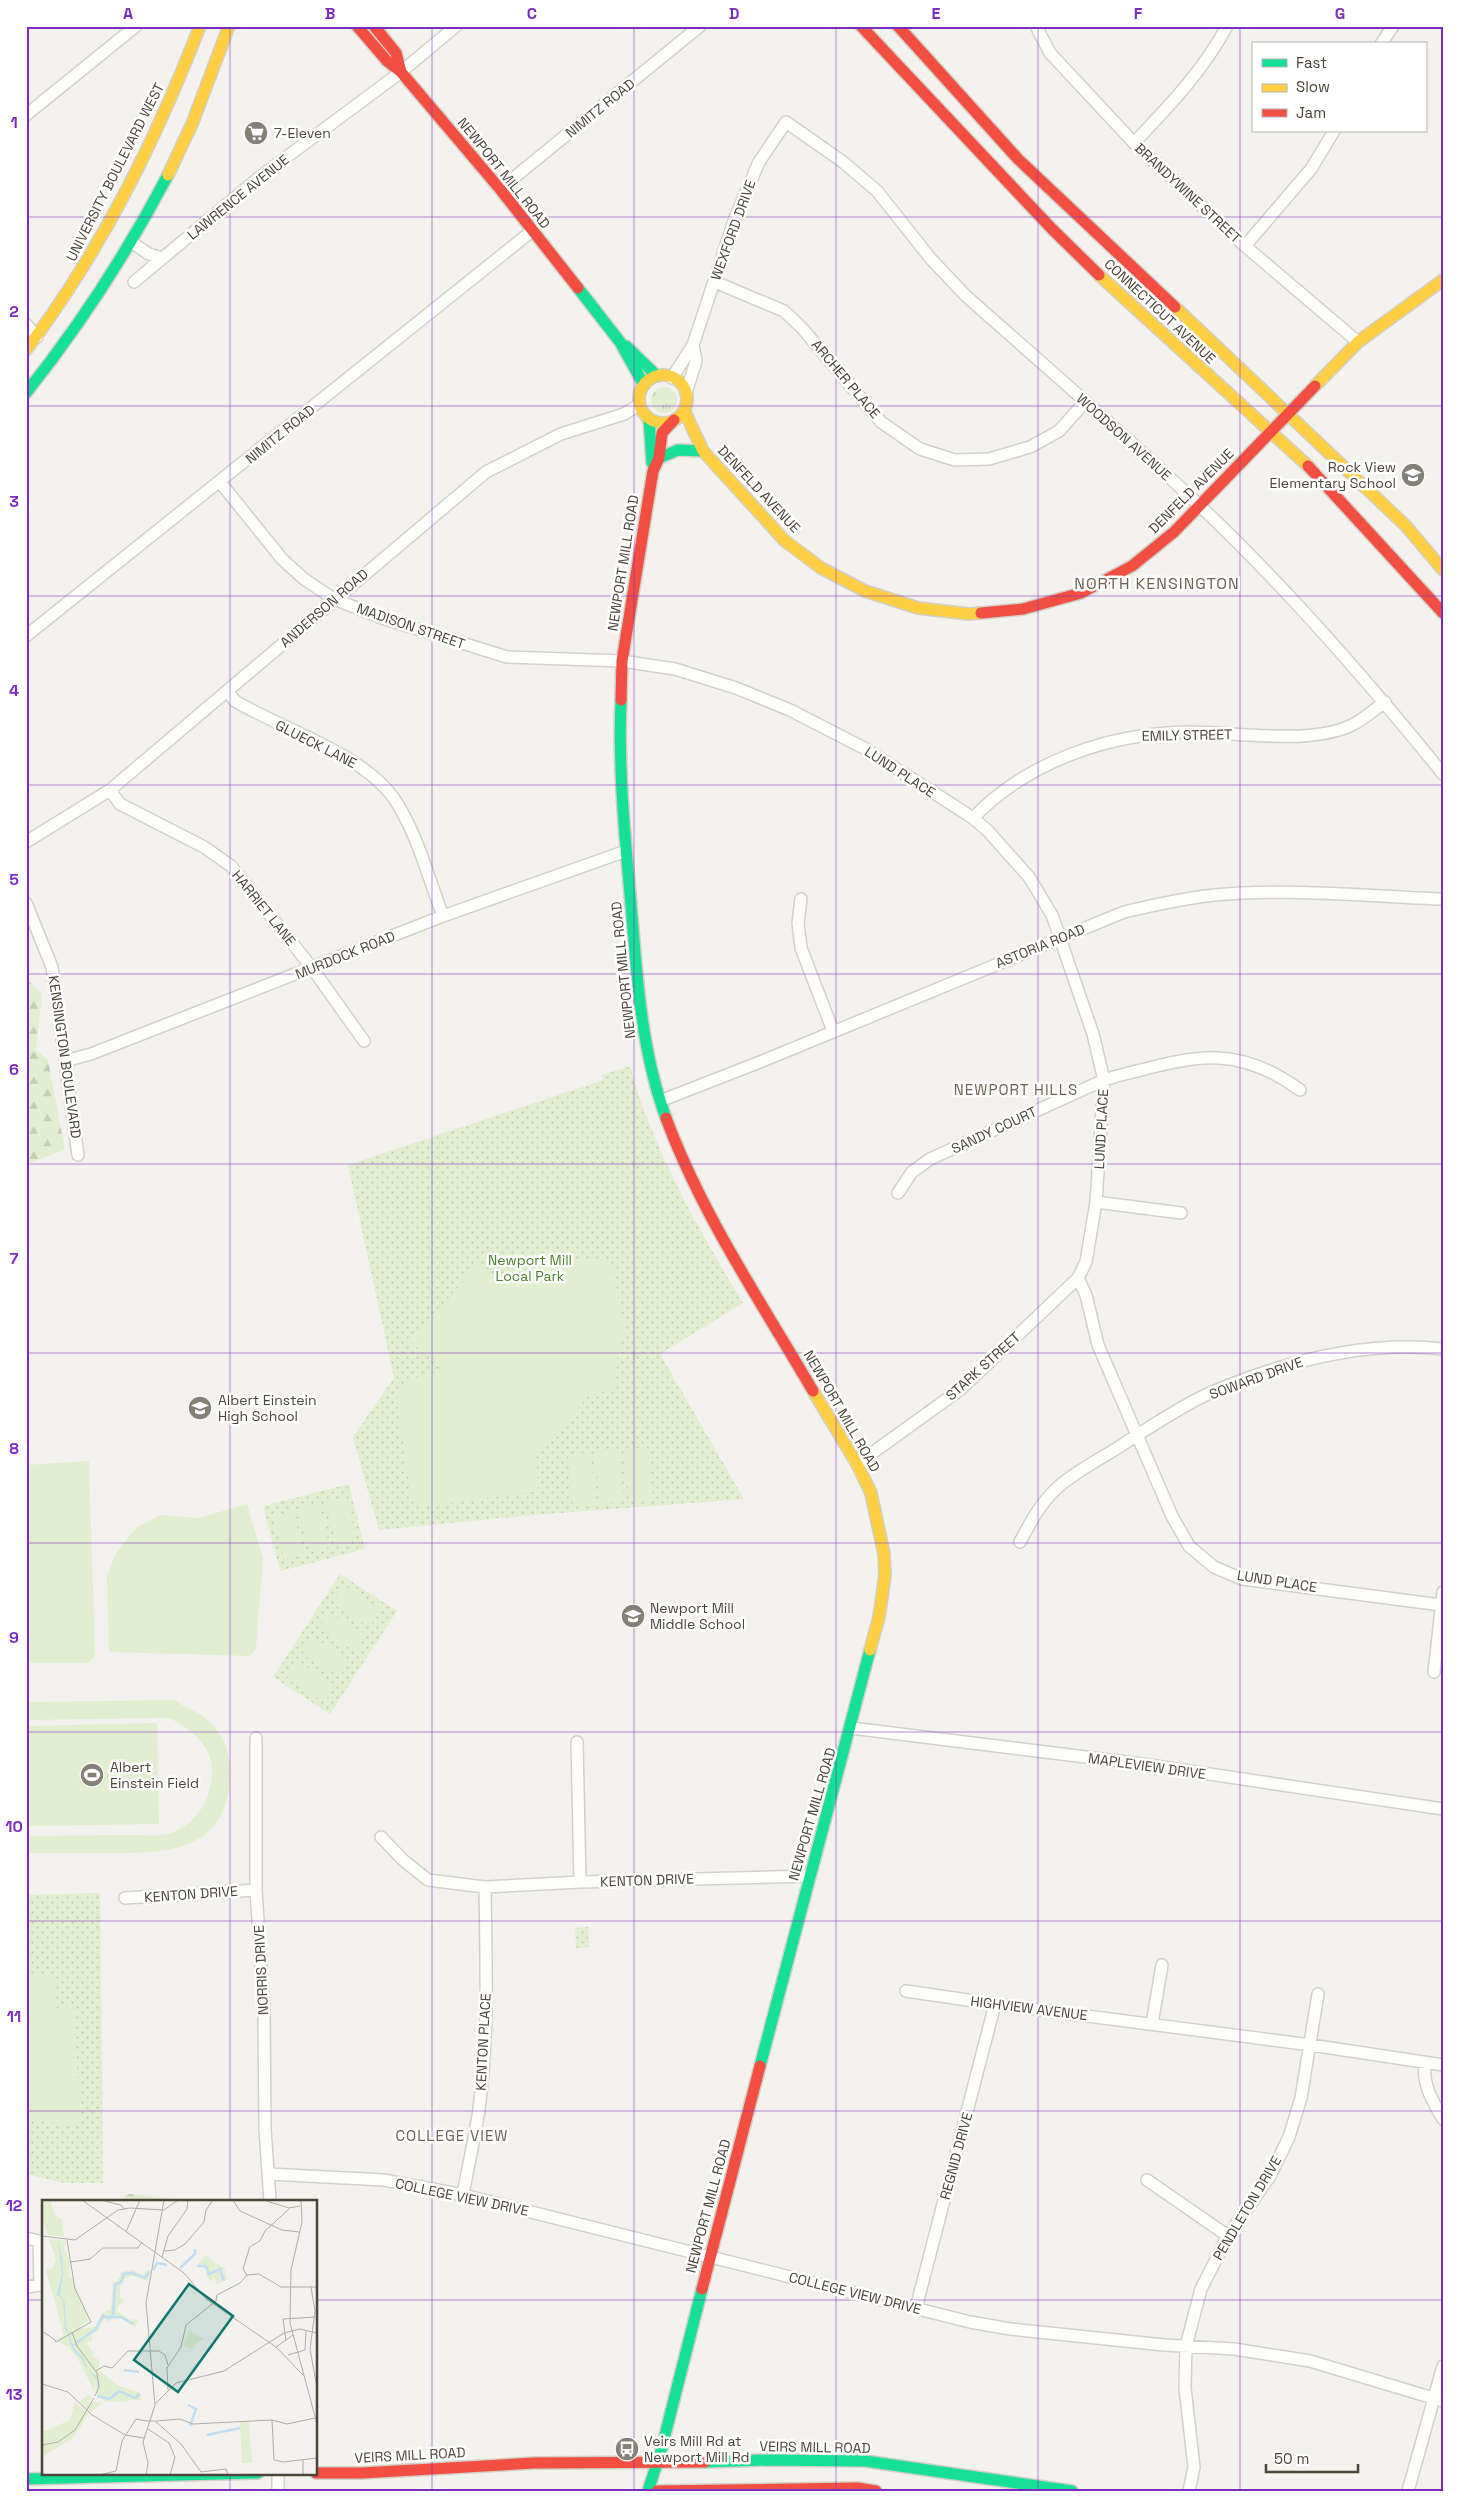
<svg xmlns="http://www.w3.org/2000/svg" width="1469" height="2517" viewBox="0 0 1469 2517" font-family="'Space Grotesk',sans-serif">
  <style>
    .grass { fill: url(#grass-tufts) }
    .forest { fill: url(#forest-firs) }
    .park { fill: url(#park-dots) }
    .garden { fill: #e1eecf }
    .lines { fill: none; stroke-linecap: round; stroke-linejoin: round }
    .street-casing { stroke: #d2d0cb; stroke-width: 14 }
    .fast-casing { stroke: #d3cfc5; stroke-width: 14 }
    .slow-casing { stroke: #d3cfc5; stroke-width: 14 }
    .jam-casing { stroke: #d3cfc5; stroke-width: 14 }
    .street { stroke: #fdfdfc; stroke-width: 11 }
    .fast { stroke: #16e098; stroke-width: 11 }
    .slow { stroke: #ffcf43; stroke-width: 11 }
    .jam { stroke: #f24e42; stroke-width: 11 }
    .grid { fill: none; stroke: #7b2cbf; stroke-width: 1; stroke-opacity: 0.55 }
    .labels { text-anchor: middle; stroke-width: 5; stroke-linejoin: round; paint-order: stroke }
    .street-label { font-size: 14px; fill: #4b4439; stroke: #fff }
    .poi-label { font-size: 14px; fill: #4b4439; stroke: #fff; text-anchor: start }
    .park-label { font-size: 14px; fill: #4a7f2a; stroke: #fff }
    .neighbourhood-label { font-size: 15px; letter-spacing: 1px; fill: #6e6250; stroke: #fff }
    .quarter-label { font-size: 16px; letter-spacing: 1px; fill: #6e6250; stroke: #fff }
    .inset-river { fill: none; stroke: #c0ddf1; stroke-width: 2.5 }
    .inset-road { fill: none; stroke: #b0aca6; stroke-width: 1 }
    .view { fill: #0f766e; fill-opacity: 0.15; stroke: #0f766e; stroke-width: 2.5 }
    .inset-edge { fill: none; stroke: #4b4439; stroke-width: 2.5 }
    .neatline { fill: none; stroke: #7b2cbf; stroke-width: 2 }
    .grid-label { font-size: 16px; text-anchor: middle; font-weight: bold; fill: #7b2cbf }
  </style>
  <defs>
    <pattern id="grass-tufts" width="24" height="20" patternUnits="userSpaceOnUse" patternTransform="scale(1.25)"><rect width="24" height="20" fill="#e1eecf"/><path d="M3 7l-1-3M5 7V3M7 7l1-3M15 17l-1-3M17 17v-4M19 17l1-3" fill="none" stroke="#c3cdb2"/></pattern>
    <pattern id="forest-firs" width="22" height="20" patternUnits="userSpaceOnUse" patternTransform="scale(1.25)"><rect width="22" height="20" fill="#e1eecf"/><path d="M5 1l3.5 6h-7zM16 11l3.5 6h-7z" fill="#c3cdb2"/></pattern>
    <pattern id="park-dots" width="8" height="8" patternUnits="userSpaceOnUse" patternTransform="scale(1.25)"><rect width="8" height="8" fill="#e1eecf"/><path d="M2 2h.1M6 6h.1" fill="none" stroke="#c3cdb2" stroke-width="1.8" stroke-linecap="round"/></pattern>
  </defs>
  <rect width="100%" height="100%" fill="#f4f2ee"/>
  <path class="grass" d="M651 400a13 13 0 1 1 26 0a13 13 0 1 1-26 0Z"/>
  <path class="forest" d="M26,978L42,994L36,1050L48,1060L65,1150L26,1164Z
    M129,2194L183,2200V2201H118Z"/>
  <path class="park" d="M630,1066C655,1155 696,1224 743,1303L660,1354L744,1499L534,1515L379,1530L353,1437L394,1378L348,1165L603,1080L602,1075Z
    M349,1484L365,1549L280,1571L263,1506Z
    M340,1574L397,1611L330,1714L273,1677Z
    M100,1893L103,2183H65L26,2174V1895Z
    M588,1927L589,1947L576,1948L575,1928Z"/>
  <path class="garden" d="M525,1258L607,1260L612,1269L625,1330L618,1353L615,1389L588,1396L538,1453L536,1451L538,1491L420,1507L411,1500L397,1398C413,1378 419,1372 446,1372L410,1341L478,1265L497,1281Z
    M647,1447L653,1499L629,1502L624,1449Z
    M619,1450L624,1502L600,1504L595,1452Z
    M591,1452L596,1505L573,1507L568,1455Z
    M89,1461L95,1655L89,1663H26V1465Z
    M346,1497L357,1540L337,1545L325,1502Z
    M247,1504L263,1559L256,1648L250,1656L109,1652L107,1576L116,1553L136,1528L160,1515L199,1518Z
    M319,1504L330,1547L310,1552L298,1509Z
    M293,1511L304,1554L284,1559L273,1516Z
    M344,1586L381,1609L370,1627L333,1604Z
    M329,1612L366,1634L356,1652L318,1629Z
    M313,1637L350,1660L340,1677L302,1654Z
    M298,1662L335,1685L325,1702L287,1679Z
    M176,1700C186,1710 201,1711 213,1725C229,1743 233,1766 229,1789C219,1855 159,1853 106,1853C79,1853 53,1853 26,1853V1836C61,1836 95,1835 129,1835C142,1835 159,1837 171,1833C198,1823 212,1798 212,1770C212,1745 190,1728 169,1718L26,1720V1702Z
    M157,1723L159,1824L26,1826V1726Z
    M54,1974L57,2009L74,2006L80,2120L74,2126L26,2119V1977Z"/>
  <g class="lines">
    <g class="street-casing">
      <path id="street" d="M1037,28L1050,53L1134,143L1245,246L1358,342
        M1381,44L1393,26
        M26,115L136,26
        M1134,143C1169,106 1203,71 1227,26
        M500,189L700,26
        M131,242L149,254L162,258
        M1245,246L1311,169L1334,131
        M134,282L261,176L401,72L456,26
        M715,282L784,311L802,328L881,422L920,449L955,460L989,459L1030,447L1059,431L1085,402
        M26,324L37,337
        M672,378L693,345L735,218L759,162L786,122L843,162L877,191L931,259L966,296C1044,365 1124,434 1199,505C1287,588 1367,680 1443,774
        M686,393L696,361L693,345
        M220,482L282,559L304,579L334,599L382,618L507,657L622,661L675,669L736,688L790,710L864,748L973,818L988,831L1029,877L1052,915L1093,1034L1104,1080L1096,1202L1086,1262L1078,1278L1086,1295L1098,1345L1172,1516L1189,1546L1214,1567L1242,1579L1441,1605
        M26,636L532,231
        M228,692L235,701C284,730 359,752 393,797C417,832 428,877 443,916
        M110,790L120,804L204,847L231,866L312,968L364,1041
        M973,818C1028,761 1110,733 1189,732C1236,732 1312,746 1354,724C1365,718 1375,709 1385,702
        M26,842L110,790L486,472L561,434L624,414L639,405
        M801,899L798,923L801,948L833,1031
        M26,903L52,967L78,1155
        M65,1061L91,1054L443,916L626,851
        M660,1101L765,1060L1124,912C1154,905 1184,898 1214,895C1290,888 1367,896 1443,899
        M898,1193L912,1172L930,1159L1104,1080L1117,1076C1190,1058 1233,1041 1300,1090
        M1096,1202L1181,1213
        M857,1464L961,1389L1078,1278
        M1020,1542C1030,1523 1040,1504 1056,1489C1075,1471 1103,1458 1125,1443C1152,1426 1181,1406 1210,1393C1283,1362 1363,1340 1443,1349
        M1434,1672L1443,1592
        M851,1728L1142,1764L1443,1809
        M256,1738V1890L264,2010L265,2129L270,2201
        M577,1742L580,1882
        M381,1837L403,1860L428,1880L485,1887L580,1882L810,1876
        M125,1898L256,1890
        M906,1991L995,2004L1311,2045L1443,2065
        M1152,2024L1162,1965
        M1425,2063C1422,2084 1432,2100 1443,2119
        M269,2174L384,2180L463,2195L970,2322L1010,2329L1164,2345L1234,2349L1310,2361L1443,2401
        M1147,2180L1228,2236
        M463,2195C468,2166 475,2137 479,2109C489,2035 486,1961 485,1887
        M26,2238L39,2241L40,2285L26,2287
        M916,2308L995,2004
        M278,2473V2491
        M1189,2491L1194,2467L1185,2388L1186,2346L1201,2289L1228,2236L1270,2176L1289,2137L1301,2098L1318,1994
        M1408,2491L1443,2366"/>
    </g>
    <g class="fast-casing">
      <path id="fast" d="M578,288L620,342L644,385
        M626,346L657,376
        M26,393C81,324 127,253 168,175
        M649,419L652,463
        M659,458L678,450L703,451
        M621,700C618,767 625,837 631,905C637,977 641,1050 666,1118
        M760,2066L870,1650
        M705,2462L766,2460L865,2461L1072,2491
        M26,2479L258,2473
        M648,2491L661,2451L702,2289"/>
    </g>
    <g class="slow-casing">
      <path id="slow" d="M168,175L192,124L229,26
        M1099,275L1308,466
        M1175,307L1406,526L1443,570
        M26,350C101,251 155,142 200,26
        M639 399a24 24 0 1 1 48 0a24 24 0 1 1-48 0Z
        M1315,386L1358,342L1443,280
        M684,410L703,451L785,541L821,568L865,591L918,608L969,614L981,613
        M813,1391L857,1464L871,1493L884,1554L885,1575L879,1617L870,1650"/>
    </g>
    <g class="jam-casing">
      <path id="jam" d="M357,26L387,61L401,72L500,189L578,288
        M374,26L396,53L401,72
        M861,26L1052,229L1099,275
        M898,26L1018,159L1175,307
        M1308,466L1443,613
        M981,613L1023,609L1081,593L1132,566L1174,532L1315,386
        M621,700L622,661L653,471L659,458L662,433L674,420
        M666,1118C702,1215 761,1302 813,1391
        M702,2289L760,2066
        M316,2473H362L534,2463L705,2462
        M657,2491L857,2488L876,2491"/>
    </g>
    <use href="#street" class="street"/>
    <use href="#fast" class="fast"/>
    <use href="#slow" class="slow"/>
    <use href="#jam" class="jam"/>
  </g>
  <path class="grid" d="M230,26V2201M432,26V2491M634,26V2491M836,26V2491M1038,26V2491M1240,26V2491M26,217H1443M26,406H1443M26,596H1443M26,785H1443M26,974H1443M26,1164H1443M26,1353H1443M26,1543H1443M26,1732H1443M26,1921H1443M26,2111H1443M26,2300H44M316,2300H1443M230,2473V2491"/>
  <defs>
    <g id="supermarket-disc" transform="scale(1.25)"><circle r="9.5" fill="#868178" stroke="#fff"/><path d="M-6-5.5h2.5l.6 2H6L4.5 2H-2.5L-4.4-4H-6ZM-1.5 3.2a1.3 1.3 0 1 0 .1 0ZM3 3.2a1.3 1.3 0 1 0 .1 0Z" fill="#fff"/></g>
    <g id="school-disc" transform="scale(1.25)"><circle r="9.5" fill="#868178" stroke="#fff"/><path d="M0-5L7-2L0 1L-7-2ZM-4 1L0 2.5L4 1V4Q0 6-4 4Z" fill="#fff"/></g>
    <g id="stadium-disc" transform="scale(1.25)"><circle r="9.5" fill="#868178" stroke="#fff"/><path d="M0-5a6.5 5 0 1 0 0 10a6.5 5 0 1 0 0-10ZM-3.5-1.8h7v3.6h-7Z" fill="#fff"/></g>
    <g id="bus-disc" transform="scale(1.25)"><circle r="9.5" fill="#868178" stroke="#fff"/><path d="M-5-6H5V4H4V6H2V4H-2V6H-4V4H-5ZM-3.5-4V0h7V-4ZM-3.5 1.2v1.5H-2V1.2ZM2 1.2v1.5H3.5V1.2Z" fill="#fff"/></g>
  </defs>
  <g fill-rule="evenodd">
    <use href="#supermarket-disc" x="256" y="133"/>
    <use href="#school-disc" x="1413" y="475"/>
    <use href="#school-disc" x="200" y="1408"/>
    <use href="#school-disc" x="633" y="1616"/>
    <use href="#stadium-disc" x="92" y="1775"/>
    <use href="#bus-disc" x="627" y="2449"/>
  </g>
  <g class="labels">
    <g class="street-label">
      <text transform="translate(600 108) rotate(-39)" y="5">NIMITZ ROAD</text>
      <text transform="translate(115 172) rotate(-63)" y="5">UNIVERSITY BOULEVARD WEST</text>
      <text transform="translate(504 173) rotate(51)" y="5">NEWPORT MILL ROAD</text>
      <text transform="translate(1188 193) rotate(43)" y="5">BRANDYWINE STREET</text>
      <text transform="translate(238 197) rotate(-39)" y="5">LAWRENCE AVENUE</text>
      <text transform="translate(733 230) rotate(-70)" y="5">WEXFORD DRIVE</text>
      <text transform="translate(1160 311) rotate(43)" y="5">CONNECTICUT AVENUE</text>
      <text transform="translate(846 379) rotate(50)" y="5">ARCHER PLACE</text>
      <text transform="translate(280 434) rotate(-39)" y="5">NIMITZ ROAD</text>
      <text transform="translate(1124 437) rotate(42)" y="5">WOODSON AVENUE</text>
      <text transform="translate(759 489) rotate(47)" y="5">DENFELD AVENUE</text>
      <text transform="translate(1191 491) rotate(-45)" y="5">DENFELD AVENUE</text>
      <text transform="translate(623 563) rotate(-81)" y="5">NEWPORT MILL ROAD</text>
      <text transform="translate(324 608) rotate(-41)" y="5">ANDERSON ROAD</text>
      <text transform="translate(411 626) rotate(19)" y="5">MADISON STREET</text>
      <text transform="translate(1187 735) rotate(-1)" y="5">EMILY STREET</text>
      <text transform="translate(316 744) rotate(27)" y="5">GLUECK LANE</text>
      <text transform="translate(900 772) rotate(33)" y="5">LUND PLACE</text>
      <text transform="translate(264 908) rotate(51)" y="5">HARRIET LANE</text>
      <text transform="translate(1040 946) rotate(-22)" y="5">ASTORIA ROAD</text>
      <text transform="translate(345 955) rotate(-22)" y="5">MURDOCK ROAD</text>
      <text transform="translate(623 970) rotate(-96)" y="5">NEWPORT MILL ROAD</text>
      <text transform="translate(65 1057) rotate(82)" y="5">KENSINGTON BOULEVARD</text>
      <text transform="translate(1101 1129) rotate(-87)" y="5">LUND PLACE</text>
      <text transform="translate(994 1130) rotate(-25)" y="5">SANDY COURT</text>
      <text transform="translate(983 1366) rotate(-42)" y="5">STARK STREET</text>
      <text transform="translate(1256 1378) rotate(-20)" y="5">SOWARD DRIVE</text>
      <text transform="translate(842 1411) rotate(60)" y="5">NEWPORT MILL ROAD</text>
      <text transform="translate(1277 1581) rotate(9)" y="5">LUND PLACE</text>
      <text transform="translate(1147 1766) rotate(8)" y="5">MAPLEVIEW DRIVE</text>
      <text transform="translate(812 1814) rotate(-74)" y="5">NEWPORT MILL ROAD</text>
      <text transform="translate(647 1880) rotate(-2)" y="5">KENTON DRIVE</text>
      <text transform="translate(191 1894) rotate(-4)" y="5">KENTON DRIVE</text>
      <text transform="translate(261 1970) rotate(-93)" y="5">NORRIS DRIVE</text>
      <text transform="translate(1029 2008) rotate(7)" y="5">HIGHVIEW AVENUE</text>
      <text transform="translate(483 2042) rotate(-87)" y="5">KENTON PLACE</text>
      <text transform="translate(956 2156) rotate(-75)" y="5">REGNID DRIVE</text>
      <text transform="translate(462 2197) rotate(12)" y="5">COLLEGE VIEW DRIVE</text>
      <text transform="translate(708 2206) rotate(-75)" y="5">NEWPORT MILL ROAD</text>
      <text transform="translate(1247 2208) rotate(-59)" y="5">PENDLETON DRIVE</text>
      <text transform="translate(855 2293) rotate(14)" y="5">COLLEGE VIEW DRIVE</text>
      <text transform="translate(815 2447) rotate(1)" y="5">VEIRS MILL ROAD</text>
      <text transform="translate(410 2455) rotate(-3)" y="5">VEIRS MILL ROAD</text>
    </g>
    <g class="poi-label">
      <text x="274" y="138">7-Eleven</text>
      <text x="1396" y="472" text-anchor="end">Rock View<tspan x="1396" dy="16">Elementary School</tspan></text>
      <text x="218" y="1405">Albert Einstein<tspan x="218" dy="16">High School</tspan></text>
      <text x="650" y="1613">Newport Mill<tspan x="650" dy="16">Middle School</tspan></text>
      <text x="110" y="1772">Albert<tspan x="110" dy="16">Einstein Field</tspan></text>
      <text x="644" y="2446">Veirs Mill Rd at<tspan x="644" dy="16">Newport Mill Rd</tspan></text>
    </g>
    <g class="park-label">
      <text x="530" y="1265">Newport Mill<tspan x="530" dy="16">Local Park</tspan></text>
    </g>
    <g class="neighbourhood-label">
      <text x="1016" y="1095">NEWPORT HILLS</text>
      <text x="452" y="2141">COLLEGE VIEW</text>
    </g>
    <g class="quarter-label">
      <text x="1157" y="589">NORTH KENSINGTON</text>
    </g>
  </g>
  <g transform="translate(42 2200)">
    <rect width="275" height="275" fill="#f4f2ee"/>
    <path d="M108,69L106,83L105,80L89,76L82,79L78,87V97L83,101L76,106L75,111L89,121L91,118L96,121L93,127L79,118L67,119V124L63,118L56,126L57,131L50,134V141L44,143L51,152L50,156L57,160L56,170L31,131L54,126L60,113L69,109L71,83L78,78L79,72L91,70L100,75Z" fill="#e1eecf"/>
    <path d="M0,0H8L12,13L20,20L22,37L6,35L0,16ZM7,39L24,41L22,48L28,62L27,77H30L48,120L38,126L43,130L54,127L61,113L69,110L72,84L82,72L88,70L100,76L108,72L106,80L88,75L81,80L75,95L79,101L75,102L76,113L66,122L63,118L60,121L56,131L49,132L44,143L58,169L52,173L58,171L77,186L99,193V200H86L83,204L84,201L64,202L55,194L54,178L53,193L36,159L26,147L14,140L22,135L4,70L10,68L14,60ZM163,55L182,68L185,78L176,84H174L172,77L169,81L165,77L163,68L156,65ZM147,131L162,139L155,142L151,149L141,146ZM46,195L50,198L46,201L60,203L48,213L38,201ZM33,202L47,214L31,238L0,257V232L28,220ZM207,221L210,263H200L198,222Z" fill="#e1eecf"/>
    <path d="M16,39L20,58L21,72L18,95L22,100L23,105L24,128L26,131L30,145L36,142L31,147L42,159L45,170L54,176L55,179L56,185L55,190V179L45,170L40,159L32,151L28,143L26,134L23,129L21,99L15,95L20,73Z" fill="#c0ddf1"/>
    <path class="inset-river" d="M155,66H164L167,74L178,69L182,81M138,68L153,54V49M111,70L115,63L125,65M70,117H79L91,124M34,143L53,130L61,116L68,118L71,114L73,85L79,82L82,74L90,73L103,78L108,71M82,170L97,172M55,196L68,199L77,191L93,198L97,194M146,205L154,209L148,226M165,235L198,228"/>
    <path class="inset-road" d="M40,0L142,73L164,99L234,147L261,175M59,0L79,5L82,9M191,0L198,11L240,30L257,32M221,0L247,8L258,6M259,0L260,22L249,70L248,123L275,224M84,32L98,0M0,36L33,40L76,10L88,8L122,10L136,0M209,46L218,41L223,31L247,9M122,51L133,50L143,44L162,22L164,10L171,0M120,57L126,36L145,9L146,0M29,62L48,59L61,48H96L100,42M205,75L201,69L208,46M269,87L273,111L268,149L275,188M0,131L13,140M30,132L35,146L55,173L57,187L53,196M13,140L14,142L49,122L33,89L25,40M244,141L241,119L273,117M234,147L251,135M263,150L264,131M246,155L263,150M125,167L126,190M70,168L86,151H117L123,155L126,165M125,168L139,147L144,125L174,101L175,95L198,83L205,75L217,74L239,87H275M54,171L62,166L70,168M0,184L26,192L50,215L83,235L102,238M113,204L134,183L182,171L242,133L258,129L275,133M230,220L232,260L241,262L275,258M105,221H113L139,244L159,272L184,269L186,275M114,221L138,219L151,224L230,220L245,224L273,218M106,229L127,243L133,257L128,275M0,245L16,242L33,230L52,198M261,259V275M57,275L74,271L80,241L94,219L105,221M104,275L106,263L101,242L113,205L104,103L122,0"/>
    <path class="view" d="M147,84L191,116L136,192L92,160Z"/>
    <rect width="275" height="275" class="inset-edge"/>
  </g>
  <rect width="1469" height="2517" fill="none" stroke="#ffffff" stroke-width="55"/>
  <rect x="1252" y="42" width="175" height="90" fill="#ffffff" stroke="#b7b4b0"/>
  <rect x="1262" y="59" width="25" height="8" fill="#16e098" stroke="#b7b4b0"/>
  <text x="1296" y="68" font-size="15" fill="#4b4439">Fast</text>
  <rect x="1262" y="84" width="25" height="8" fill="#ffcf43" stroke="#b7b4b0"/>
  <text x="1296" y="92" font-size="15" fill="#4b4439">Slow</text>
  <rect x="1262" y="109" width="25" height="8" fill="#f24e42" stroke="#b7b4b0"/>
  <text x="1296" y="118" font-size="15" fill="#4b4439">Jam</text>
  <path d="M1266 2464v8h92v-8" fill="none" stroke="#4b4439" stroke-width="2.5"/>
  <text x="1274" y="2464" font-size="15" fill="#4b4439" stroke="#ffffff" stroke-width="4" paint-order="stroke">50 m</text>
  <rect x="28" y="28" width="1414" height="2462" class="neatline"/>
  <g class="grid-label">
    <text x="128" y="19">A</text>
    <text x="330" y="19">B</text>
    <text x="532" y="19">C</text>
    <text x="734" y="19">D</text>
    <text x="936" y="19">E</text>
    <text x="1138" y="19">F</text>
    <text x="1340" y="19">G</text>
    <text x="14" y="128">1</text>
    <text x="14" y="317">2</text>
    <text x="14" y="507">3</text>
    <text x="14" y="696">4</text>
    <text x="14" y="885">5</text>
    <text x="14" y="1075">6</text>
    <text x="14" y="1264">7</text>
    <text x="14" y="1454">8</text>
    <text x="14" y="1643">9</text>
    <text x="14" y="1832">10</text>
    <text x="14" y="2022">11</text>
    <text x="14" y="2211">12</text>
    <text x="14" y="2400">13</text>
  </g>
</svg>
